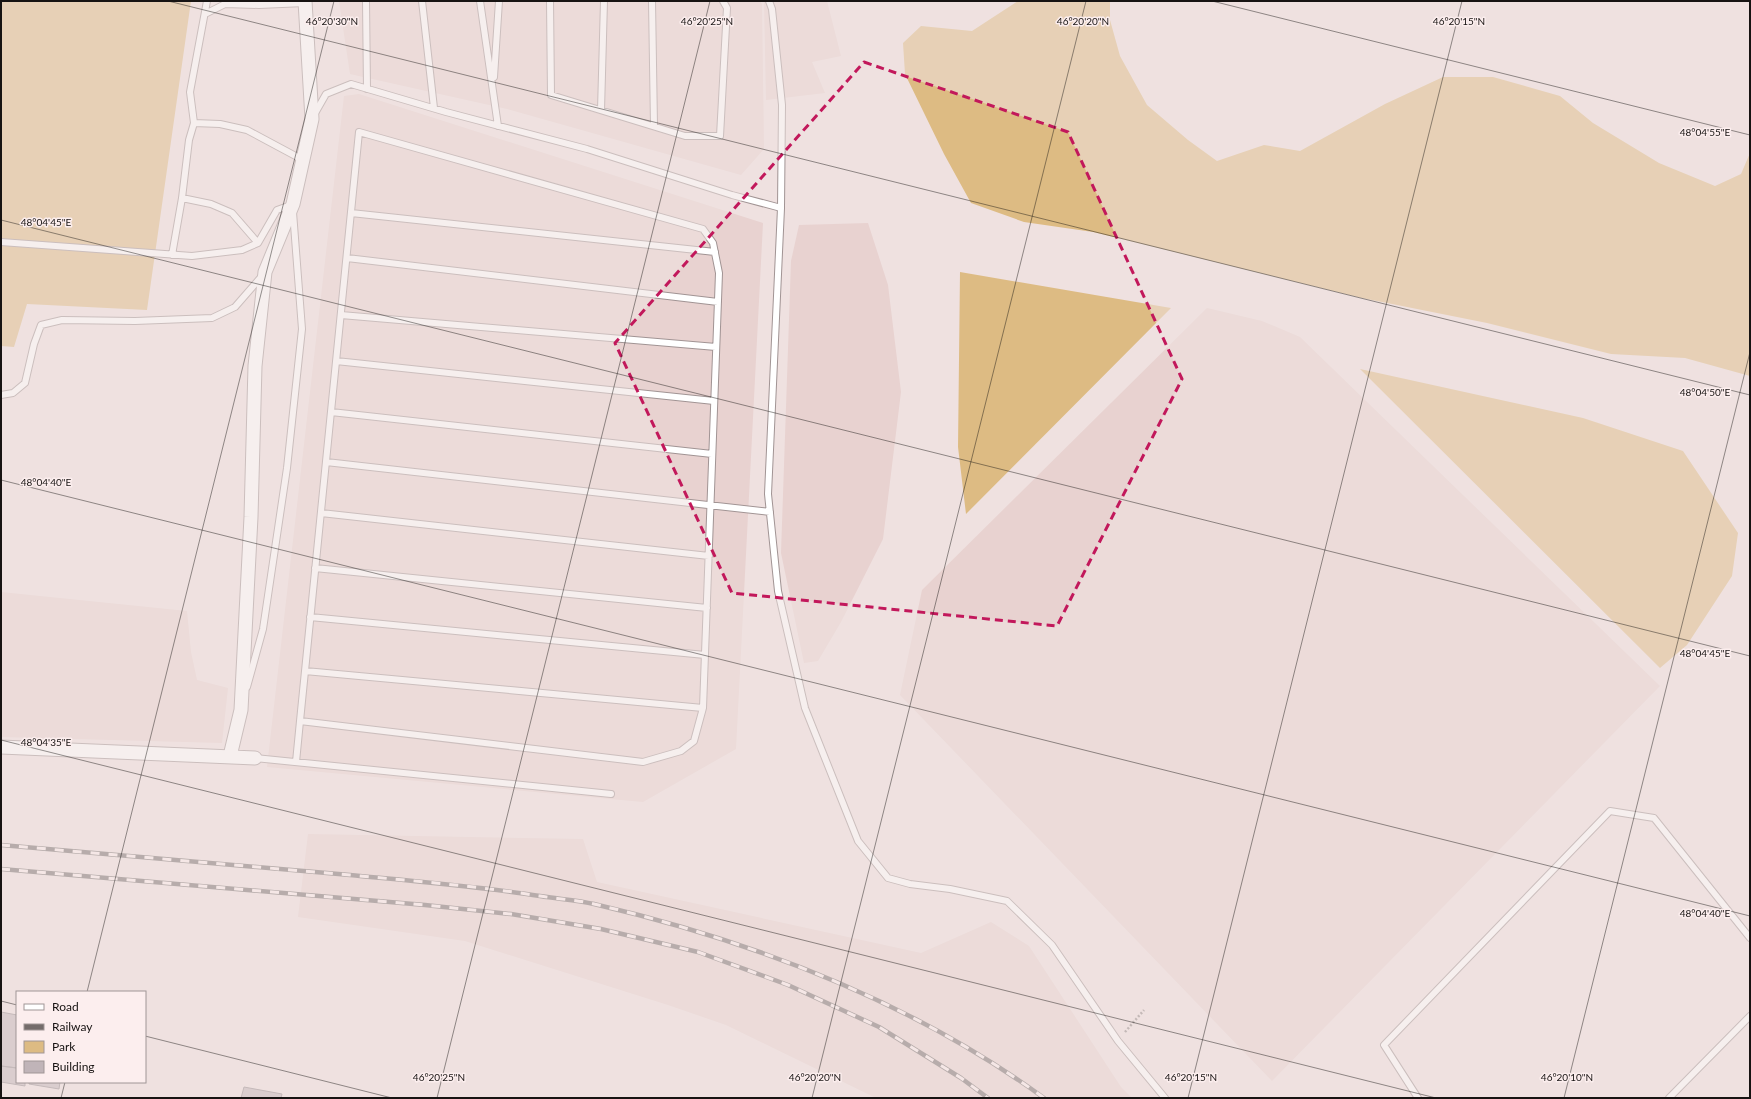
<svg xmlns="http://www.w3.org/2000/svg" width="1751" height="1099" viewBox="0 0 1751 1099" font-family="Lato,sans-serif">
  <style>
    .built { fill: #e8d2d0 }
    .green { fill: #ddbb83 }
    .building { fill: #c0b4b8; stroke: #93888c }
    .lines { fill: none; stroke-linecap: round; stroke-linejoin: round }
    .lane-casing { stroke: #a19494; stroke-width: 8 }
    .street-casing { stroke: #a19494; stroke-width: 15 }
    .path { stroke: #908786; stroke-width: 2.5; stroke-dasharray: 2 2; stroke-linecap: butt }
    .lane { stroke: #fff; stroke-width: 6 }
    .street { stroke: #fff; stroke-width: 13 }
    .rail-casing { stroke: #746c6b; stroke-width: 4.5 }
    .rail { stroke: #fceeee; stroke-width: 3; stroke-dasharray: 9; stroke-linecap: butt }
    .marked { fill: none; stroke: #c2185b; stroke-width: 3; stroke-dasharray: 8 5; stroke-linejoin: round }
    .ticks { fill: none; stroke: #171312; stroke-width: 1; stroke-opacity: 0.45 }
    .ticks-label { font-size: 10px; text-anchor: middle; fill: #171312; stroke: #fceeee; stroke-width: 3; stroke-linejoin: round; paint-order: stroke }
  </style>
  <rect width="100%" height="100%" fill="#efe1e0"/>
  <path class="built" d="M339,1H760L762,4L764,149L741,175L507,109L350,74Z
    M764,1H827L841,56L812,62L825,93L766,100Z
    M359,94L763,223L736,749L643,802L267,767L344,96Z
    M868,223L888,285L901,392L883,539L841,622L818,661L804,663L781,553L791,261L799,225Z
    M1207,308L1262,321L1300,337L1660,686L1272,1081L900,695L922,590Z
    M1,592L187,611L191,652L197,680L228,688L222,743L1,737Z
    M308,834L583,839L597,882L921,953L991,922L1029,946L1121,1087L1132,1098H876L726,1025L668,1005L465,941L298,917Z"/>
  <path class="green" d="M1,1H191L147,310L27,304L14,347L1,346Z
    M1018,1H1110V20L1120,56L1147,105L1188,140L1217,161L1264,145L1300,151L1385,104L1443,77H1493L1560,96L1593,123L1659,163L1715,186L1741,174L1750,153V376L1685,358L1611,354L1487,323L1362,298L1093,232L1024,222L971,203L944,154L905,74L903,43L921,26L972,31Z
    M960,272L1171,308L966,514L958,447Z
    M1360,369L1583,418L1683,451L1738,533L1732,576L1687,645L1660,668Z"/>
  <path class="building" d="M1,1012L17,1015V1068L1,1066Z
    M1,1066L17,1068V1082H25V1086L1,1082Z
    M29,1082H60L59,1089L29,1084Z
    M244,1087L282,1094L281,1098H241Z"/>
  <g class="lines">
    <g class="lane-casing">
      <path id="lane" d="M366,1L367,89
        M422,1L434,108
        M480,1L498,126
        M550,1L551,95L685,136H720L727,8L723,1
        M652,1L654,126
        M769,1L772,9L782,105L781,208L768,494L778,591L805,708L858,841L888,878L910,884L950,889L1007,901L1052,945L1118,1041L1165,1098
        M205,14L225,4L259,5L305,3
        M494,77L499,1
        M601,110L604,1
        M314,115L326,94L351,84L446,112L587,149L732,195L781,208
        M194,123L220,124L247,130L303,160
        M182,198L211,204L232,213L258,243
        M351,213L715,252
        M1,242L192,256L242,250L258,243L277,210L291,205
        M172,255L182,198L189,140L194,123L190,92L207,1
        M347,258L718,302
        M341,315L716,347
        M336,361L714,401
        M1,395L13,393L25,383L34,344L41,325L62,320L135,321L212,318L235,307L262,276
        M331,412L712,454
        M326,462L770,512
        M321,513L709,556
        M315,568L707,608
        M310,617L705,655
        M305,671L703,708
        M247,687L263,629L287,468L302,329L293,212
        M255,758L611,794
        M296,762L300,721L359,132L703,229L713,243L719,273L703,708L694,741L681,751L643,762L300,721
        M1418,1098L1384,1045L1610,811L1654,818L1750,938
        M1669,1098L1750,1016"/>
    </g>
    <g class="street-casing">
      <path id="street" d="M1,747L255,758
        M230,756L241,710L251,517L255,366L265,272L293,204L312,119L305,1"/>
    </g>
    <path class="path" d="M1125,1032L1144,1010"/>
    <use href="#lane" class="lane"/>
    <use href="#street" class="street"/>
    <g class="rail-casing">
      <path id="rail" d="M1,845C117,855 234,865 350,875C414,881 477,886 540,896C558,899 577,900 594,904C753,941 912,1002 1044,1098
        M1,869L425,905L511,914L601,929L698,952L788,985L879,1027L961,1078L988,1098"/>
    </g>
    <use href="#rail" class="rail"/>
  </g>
  <path d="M0 0H1751V1099H0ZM864,62L1068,132L1182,379L1057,626L732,593L615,343Z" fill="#efe1e0" fill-opacity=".55" fill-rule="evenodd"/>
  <path class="marked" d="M864,62L1068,132L1182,379L1057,626L732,593L615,343Z"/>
  <path class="ticks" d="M168,1L1750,395M1212,1L1750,135M1,220L1750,656M1,480L1750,916M1,740L1436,1098M87,992L334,1M1,1001L17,1005M145,1036L392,1098M61,1098L65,1082M437,1098L710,1M812,1098L1086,1M1188,1098L1462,1M1564,1098L1750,352"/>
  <g class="ticks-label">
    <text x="332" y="25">46°20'30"N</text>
    <text x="707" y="25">46°20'25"N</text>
    <text x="1083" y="25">46°20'20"N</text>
    <text x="1459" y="25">46°20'15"N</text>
    <text x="1705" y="136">48°04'55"E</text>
    <text x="46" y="226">48°04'45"E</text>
    <text x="1705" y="396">48°04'50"E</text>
    <text x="46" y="486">48°04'40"E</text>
    <text x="1705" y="657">48°04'45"E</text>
    <text x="46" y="746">48°04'35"E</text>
    <text x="1705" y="917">48°04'40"E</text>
    <text x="439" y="1081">46°20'25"N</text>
    <text x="815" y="1081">46°20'20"N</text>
    <text x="1191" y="1081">46°20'15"N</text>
    <text x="1567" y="1081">46°20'10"N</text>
  </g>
  <rect width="1751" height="1099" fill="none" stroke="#171312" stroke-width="4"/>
  <rect x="16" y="991" width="130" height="92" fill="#fceeee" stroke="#a09696"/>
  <rect x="24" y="1004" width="20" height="6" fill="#ffffff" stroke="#a09696"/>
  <text x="52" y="1011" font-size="12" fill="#171312">Road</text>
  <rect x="24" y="1024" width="20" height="6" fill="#746c6b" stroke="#a09696"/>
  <text x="52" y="1031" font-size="12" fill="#171312">Railway</text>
  <rect x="24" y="1041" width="20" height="12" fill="#ddbb83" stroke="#a09696"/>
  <text x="52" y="1051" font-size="12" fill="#171312">Park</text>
  <rect x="24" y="1061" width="20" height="12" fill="#c0b4b8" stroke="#a09696"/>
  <text x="52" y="1071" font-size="12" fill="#171312">Building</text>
</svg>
